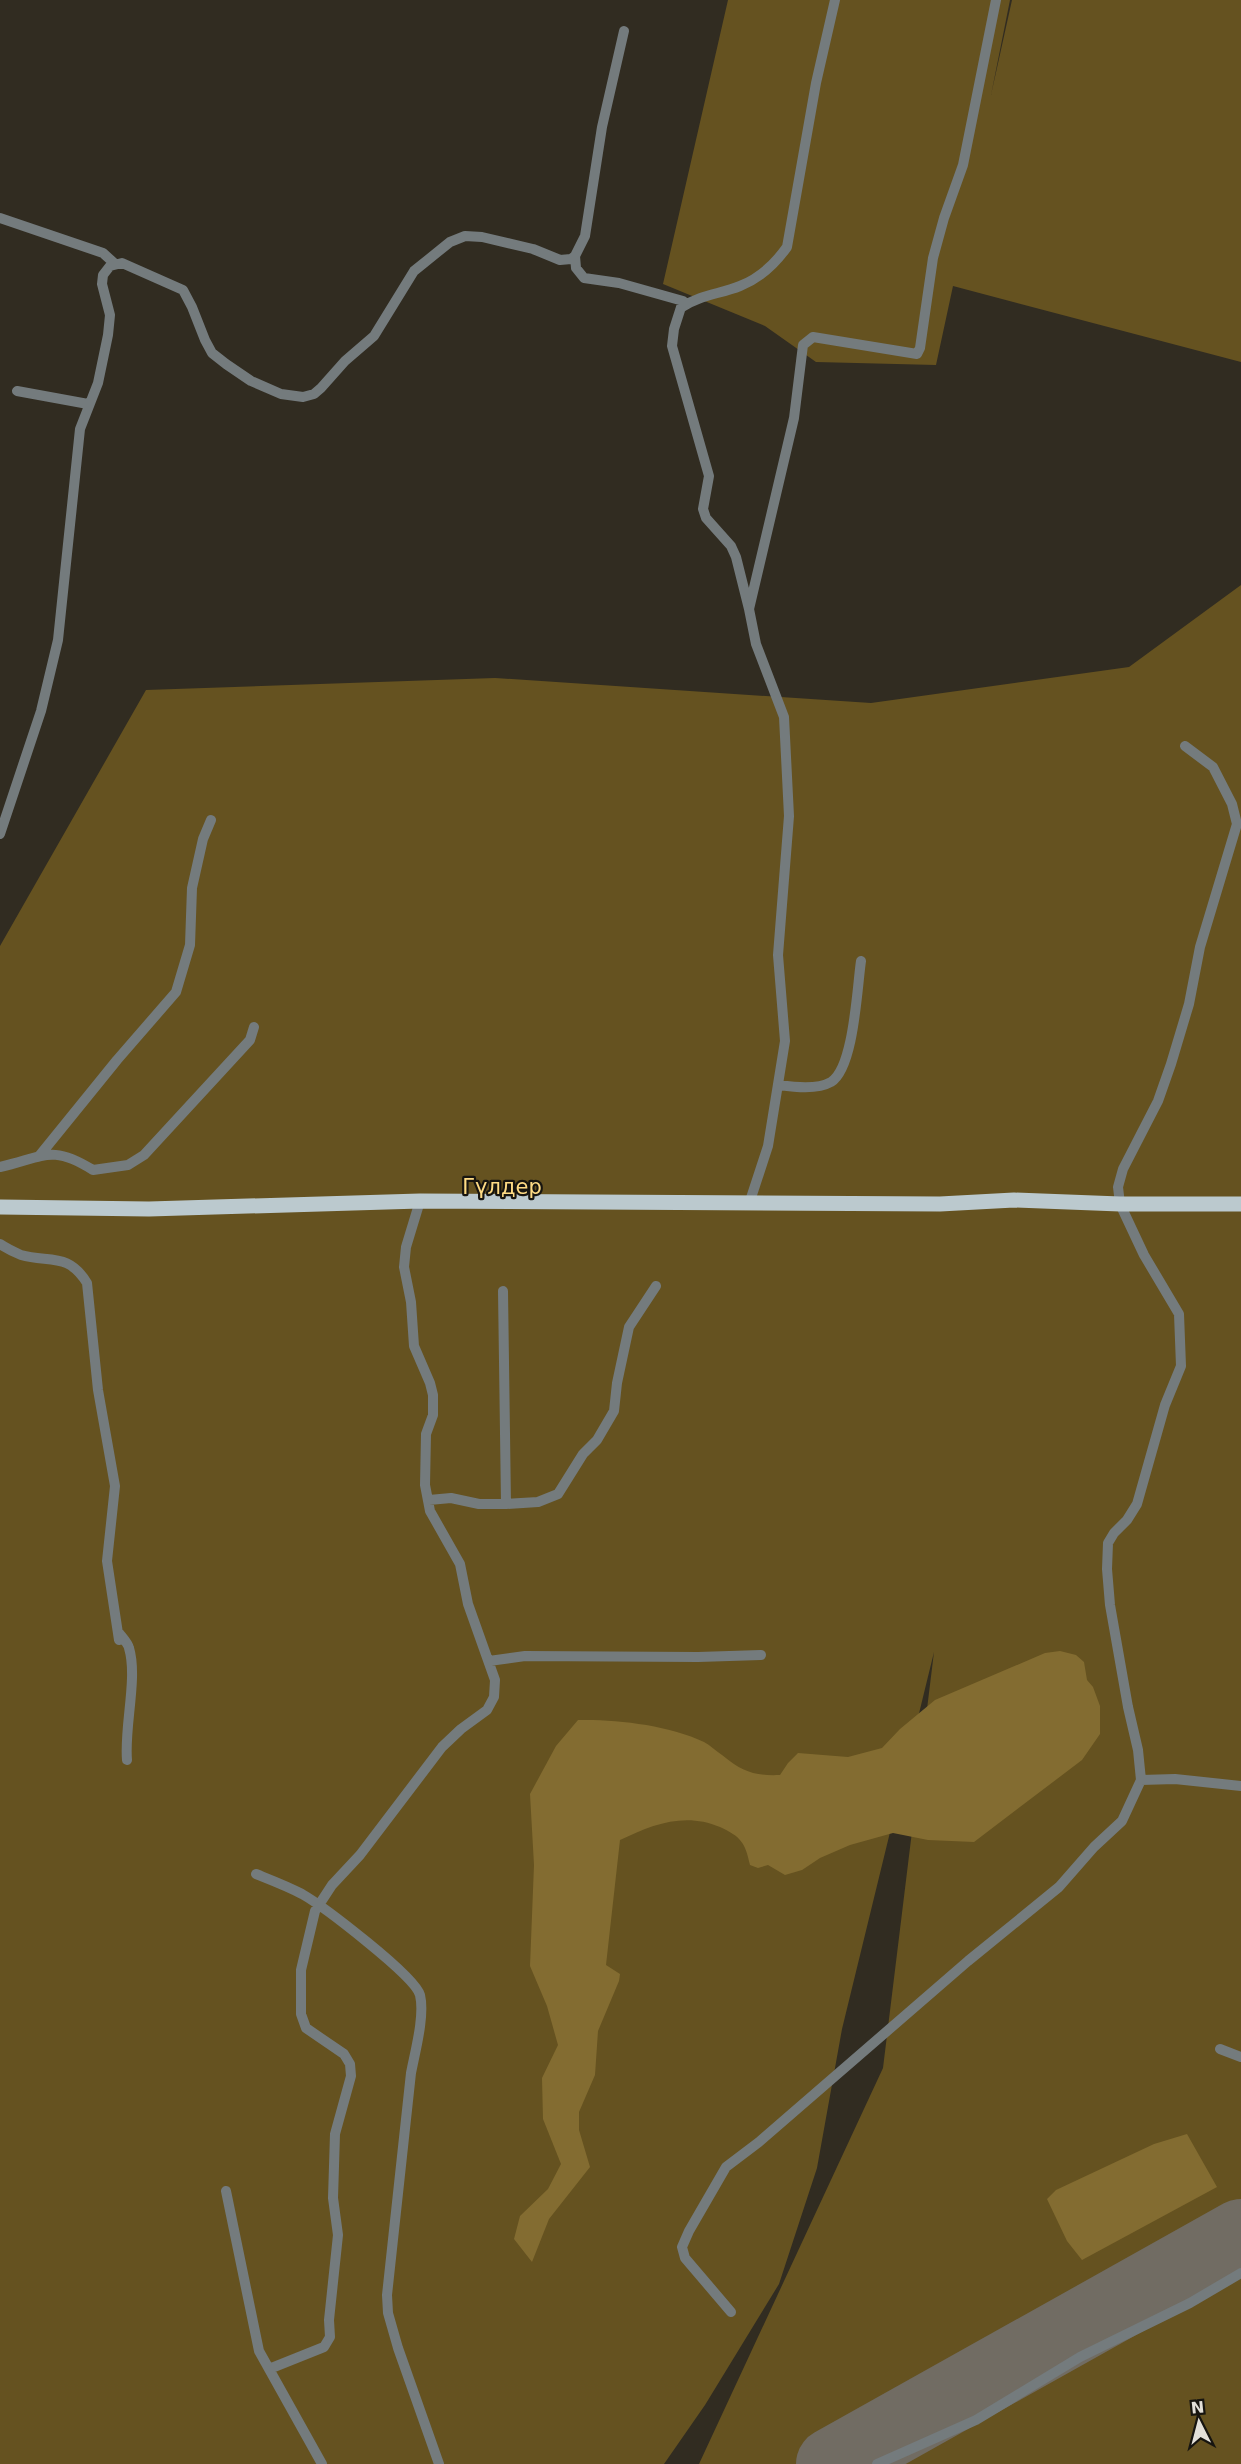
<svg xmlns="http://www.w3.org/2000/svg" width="1241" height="2464" viewBox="0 0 1241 2464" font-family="'DejaVu Sans',sans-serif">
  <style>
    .green { fill: #655220 }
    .water { fill: #836c31 }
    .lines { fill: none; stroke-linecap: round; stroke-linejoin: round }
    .runway { stroke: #716c63; stroke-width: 72 }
    .minor { stroke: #747b7d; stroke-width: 10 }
    .primary { stroke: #bbc9ce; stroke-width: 15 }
    .labels { text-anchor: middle; stroke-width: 4.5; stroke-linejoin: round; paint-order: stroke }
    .park-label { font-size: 21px; fill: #fedb84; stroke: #171510 }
  </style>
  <rect width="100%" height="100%" fill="#312c21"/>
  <path class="green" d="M728,0H1010L991,95L1012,0H1241V362L953,286L936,365L816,362L765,326L663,284Z
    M1241,585V2464H699L883,2068L934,1652L842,2029L817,2168L779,2284L705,2405L664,2464H0V946L146,690L495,678L871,703L1129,667Z"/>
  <path class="water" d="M1060,1651L1076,1655L1084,1662L1087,1680L1093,1687L1100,1706V1734L1082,1760L974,1842L928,1840L893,1833L850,1845L820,1858L802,1870L785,1875L768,1865L758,1868L750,1865C745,1842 741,1837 720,1827C685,1812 653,1824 620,1840L606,1965L620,1974L619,1981L598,2031L595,2075L579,2112V2130L590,2167L549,2219L532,2262L514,2239L520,2216L548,2189L561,2164L543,2119L542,2078L558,2045L547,2006L530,1966L534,1865L530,1794L556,1746L578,1720C615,1719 669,1725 704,1742C710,1745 716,1751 722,1755C743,1772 754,1776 780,1775L788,1763L798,1753L848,1757L882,1748L900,1729L935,1700L1045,1653Z
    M1187,2134L1217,2187L1082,2260L1067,2241L1047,2199L1056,2190L1154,2144Z
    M1048,2307L1051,2309L1054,2318L1052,2320L1012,2337L1007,2328L1011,2323Z"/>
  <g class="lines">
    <path class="runway" d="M832,2464L1241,2235"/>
    <path class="minor" d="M0,218L103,253L114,263
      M575,256L576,268L584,278L619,283L683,301L674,329L672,346L709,476L703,509L706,518L731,546L736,557L749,609
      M682,307C700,295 720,294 740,286C760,278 775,264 787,247L816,83L835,0
      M17,391L88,404
      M0,834L41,711L58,640L80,429L98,383L108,335L110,315L102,284L103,275L110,266L122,263L183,290L192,307L205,340L212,353L226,364L251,381L281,394L303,397L314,394L321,388L345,361L374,336L414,271L450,242L465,236L482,237L533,249L560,260L571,259L575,256L585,236L602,127L624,31
      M779,1085C794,1087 817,1090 831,1082C854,1068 857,988 861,961
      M40,1155L117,1060L176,992L190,945L192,888L203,839L211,820
      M0,1167C44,1157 51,1144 93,1170L128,1165L144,1155L250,1040L254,1027
      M749,1204L768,1146L785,1041L778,955L789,816L784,717L756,644L749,609L794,418L803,345L813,337L917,354L920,348L933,258L944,218L963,165L996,0
      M0,1244C6,1248 14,1252 21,1255C49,1263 68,1252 87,1283L98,1390L115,1486L107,1561L119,1640
      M503,1291L506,1504
      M429,1500L451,1498L479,1504H506L538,1502L558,1494L583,1454L597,1440L614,1411L617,1383L629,1327L656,1286
      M119,1633C122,1637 128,1643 129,1648C138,1678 124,1727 127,1760
      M489,1661L525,1656L698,1657L761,1655
      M1141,1780L1175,1779L1241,1786
      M256,1874C271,1880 287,1886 302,1894C323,1906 415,1976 420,1995C425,2016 415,2052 411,2073L387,2295L388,2313L398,2348L439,2464
      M1220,2049L1241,2057
      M226,2191L259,2351L322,2464
      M731,2312L685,2258L682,2247L689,2231L726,2167L759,2142L968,1961L1059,1887L1094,1847L1122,1821L1141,1780L1138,1750L1128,1707L1110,1605L1107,1569L1108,1543L1114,1533L1127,1520L1137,1504L1165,1405L1181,1366L1179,1314L1144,1255L1120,1204L1118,1187L1123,1169L1158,1101L1171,1064L1189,1004L1200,947L1237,824L1232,804L1213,767L1185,746
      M269,2369L324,2347L330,2337L329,2320L338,2235L333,2198L335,2134L351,2076L350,2064L344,2054L306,2028L301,2014V1970L315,1911L332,1885L360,1855L442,1747L461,1729L487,1710L494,1697L495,1680L468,1604L460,1564L430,1511L425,1485L426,1434L433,1415V1395L430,1383L414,1346L411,1302L404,1267L406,1247L420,1201
      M877,2464L976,2420L1080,2357L1190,2303L1241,2273"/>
    <path class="primary" d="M0,1207L149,1209L420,1201L940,1204L1014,1200L1120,1204H1241"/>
  </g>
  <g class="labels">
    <g class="park-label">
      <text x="502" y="1194">Гүлдер</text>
    </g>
  </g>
  <g transform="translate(1199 2422) rotate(354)" stroke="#171510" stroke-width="4.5" paint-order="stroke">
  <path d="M0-4.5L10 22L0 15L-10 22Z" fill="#e3e0d9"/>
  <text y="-9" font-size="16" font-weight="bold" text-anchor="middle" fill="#e3e0d9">N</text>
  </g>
</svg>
